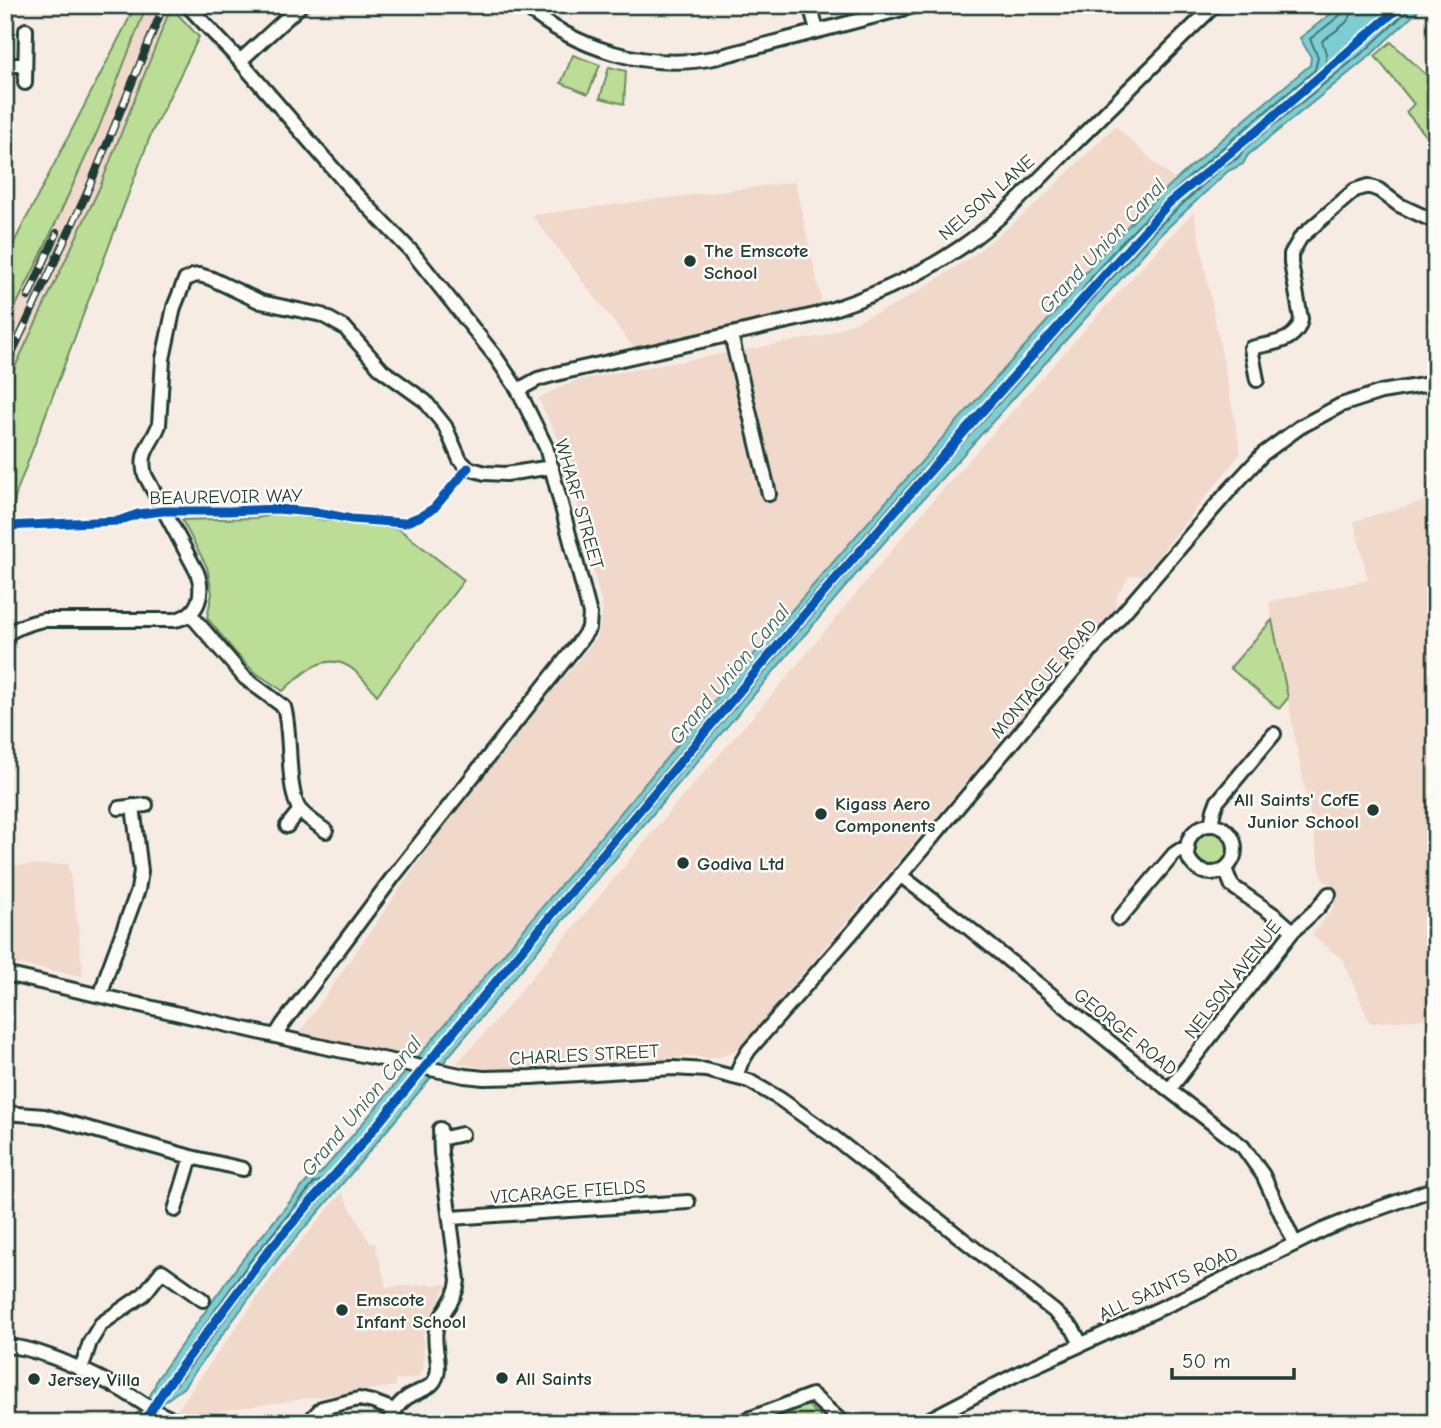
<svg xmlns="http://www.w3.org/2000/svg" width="1441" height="1428" viewBox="0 0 1441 1428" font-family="'Comic Neue',sans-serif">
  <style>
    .built { fill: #f0d8ca }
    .green { fill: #bbdd96; stroke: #6d8d65; stroke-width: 2 }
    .water { fill: #7dced3; stroke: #579493; stroke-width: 2 }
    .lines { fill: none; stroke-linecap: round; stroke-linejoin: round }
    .shore { stroke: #457774; stroke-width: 2 }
    .minor-casing { stroke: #1f3d34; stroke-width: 18 }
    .minor { stroke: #fdfcf7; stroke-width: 12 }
    .rail-casing { stroke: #1f3d34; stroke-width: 8 }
    .rail { stroke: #fdfcf7; stroke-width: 5; stroke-dasharray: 16; stroke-linecap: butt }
    .cycleway-casing { stroke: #fdfcf7; stroke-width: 13 }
    .cycleway { stroke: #0057b8; stroke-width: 9 }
    .poi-dot { fill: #1f3d34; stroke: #fdfcf7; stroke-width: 2.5 }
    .labels { text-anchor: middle; stroke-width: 5; stroke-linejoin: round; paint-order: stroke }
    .street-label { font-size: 19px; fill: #1f3d34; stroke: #fdfcf7 }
    .poi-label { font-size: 19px; font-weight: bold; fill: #1f3d34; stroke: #fdfcf7; text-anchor: start }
    .water-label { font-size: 21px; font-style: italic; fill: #36615c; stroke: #fdfcf7 }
  </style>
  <rect width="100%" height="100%" fill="#f7ece3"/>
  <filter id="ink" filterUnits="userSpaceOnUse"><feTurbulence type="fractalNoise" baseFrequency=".0143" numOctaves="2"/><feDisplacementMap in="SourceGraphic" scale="14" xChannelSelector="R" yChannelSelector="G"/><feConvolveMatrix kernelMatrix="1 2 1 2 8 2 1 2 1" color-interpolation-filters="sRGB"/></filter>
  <g filter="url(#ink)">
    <path class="built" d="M147,5H171L99,189L5,388V328L40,257L98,130Z
      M1115,126L1175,181L1102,253L1080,280L1070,296L912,471L802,598L618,815L418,1058L300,1032L455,810L598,636L603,611L565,453L538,398L577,380L823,336L899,303L970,258L1033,207Z
      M795,182L823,307L636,351L532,215Z
      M1194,212L1241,453L1144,574L1130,576L1118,593L1115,607L738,1049L724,1056L707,1059L696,1056L513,1073L457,1063L493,1024L676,804L783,682L928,506L1096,317L1179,227Z
      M1436,498V1018L1370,1023L1343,960L1312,935L1334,907L1337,892L1322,878L1269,602L1368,580L1354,521Z
      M68,864L78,924L83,976L5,962V866Z
      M342,1193L370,1243H375L386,1287L447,1284L423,1332L424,1368L417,1378L395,1380L396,1386L190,1415L177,1410L283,1262Z"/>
    <path class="green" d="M136,5H147L98,130L40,257L5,328V281L8,254Z
      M171,7L199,37L151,134L17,491L8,530L5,532V388L99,189Z
      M1391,42L1436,84V147L1406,112L1414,104L1375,56Z
      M573,55L600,65L588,94L561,83Z
      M609,67L626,71L624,104L600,98Z
      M278,514L399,529L464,580L377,695C370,687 363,678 355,671C328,648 303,672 283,691L253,671L234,651L207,618L212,593L207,567L182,520L257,518Z
      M1272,620L1288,698L1279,709L1230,668Z
      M1195 849a17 17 0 1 1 34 0a17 17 0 1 1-34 0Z
      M808,1405L826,1423H763Z"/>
    <path class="water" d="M1342,5H1423C1407,23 1388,37 1372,54L1248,155L1243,164L1228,171L1162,233L863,566L514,978L322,1208L281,1255L183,1388C170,1397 155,1407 151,1423H130L137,1413L142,1411L154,1388L157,1379L242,1260L312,1175L320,1174C457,1012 591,846 729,684C840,552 954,424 1070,296C1087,266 1112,242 1136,218C1190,164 1251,115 1310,65L1311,57L1300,38Z"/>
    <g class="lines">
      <path class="shore" d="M1354,5C1353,23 1334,31 1322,41L1326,53V64L1328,67L1332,66C1347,54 1361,41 1375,28C1384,20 1393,14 1401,5
        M425,1060L623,820L807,602L917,476L1075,301C1095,269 1118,246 1145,219C1198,166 1257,119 1315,70L1318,57L1310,39L1343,13L1345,5
        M435,1062L799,631L919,491L1157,228L1223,166L1238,158L1244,149L1367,49C1382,34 1398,21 1413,5
        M414,1074L326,1179L314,1183L248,1264L164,1382L162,1387L163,1390L167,1391L178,1383L275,1251L317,1204L423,1075"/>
      <g class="minor-casing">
        <path id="minor" d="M187,5L240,61L350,188L412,252L495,356L518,390L546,447L590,614L589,628L580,641L393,877L283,1024L276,1035
          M523,5C576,49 646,71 714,58L918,5
          M810,5L817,30
          M240,61L301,5
          M5,65H25
          M25,83L26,30
          M731,335L769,494
          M1257,380L1251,348C1271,343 1297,343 1301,319L1291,263V254L1301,237L1355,190L1368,186L1379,190L1399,205L1436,222
          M518,390L538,379L560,373L815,315C868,298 914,279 960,248C1003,219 1038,180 1074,144C1121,97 1168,51 1215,5
          M191,615L245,678L284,707C292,732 286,791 300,810C307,818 318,825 326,831
          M5,636C16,627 29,623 43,620H175C199,615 205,594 197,572L145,475C139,451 151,446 159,425L163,359L174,307L185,280L193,276L199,275L210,278L261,302L322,315L345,328L382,370L425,401L445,426L460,460L468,468L485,473L506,474L552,467
          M119,808L146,805
          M1211,825L1214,810L1217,802L1274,734
          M1187 849a24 24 0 1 1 48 0a24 24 0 1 1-48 0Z
          M287,826L300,810
          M1225,869L1232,886L1277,917L1293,931
          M900,875L960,921L1169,1090L1243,1147L1263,1175L1295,1244
          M1119,919L1174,854L1180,850L1188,849
          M5,974L319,1046L465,1076L484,1078L531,1077L673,1068L706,1070L749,1081L780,1099L832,1136L1055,1312L1073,1329L1081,1344
          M101,995L107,974L138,890L141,871L133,806
          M736,1077L741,1063L749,1050L857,927L1036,714L1227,493L1263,454L1300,427L1341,405L1381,392L1436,383
          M1169,1090L1293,931L1318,908L1329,894
          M5,1113L44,1116L191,1157L243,1169
          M440,1139L462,1134
          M175,1210L191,1157
          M451,1218L688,1202
          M5,1346C39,1347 96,1375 125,1392C145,1404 164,1419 187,1423
          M81,1370L90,1342L101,1324L144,1294L162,1271L203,1300
          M311,1423L314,1416L322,1408L359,1399L373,1402L394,1410
          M388,1423C395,1408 402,1398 418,1392C422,1390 428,1388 432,1384C445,1370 432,1347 436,1330C440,1312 457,1300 458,1280L441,1153L440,1129
          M738,1423L812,1395L843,1423
          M922,1423L1021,1372L1205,1288L1323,1230L1355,1217L1436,1188"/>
      </g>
      <use href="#minor" class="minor"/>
      <g class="rail-casing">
        <path id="rail" d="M28,297L57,233
          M5,368L86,195L164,5"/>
      </g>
      <use href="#rail" class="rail"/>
      <g class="cycleway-casing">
        <path id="cycleway" d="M5,526L118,521L138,514L163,511H229L277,509L322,513L351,519L404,523L421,516L434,508L468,468
          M143,1423L166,1387L269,1250L359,1147L465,1018L791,630L979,415L1169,203L1260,128L1402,5"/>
      </g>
      <use href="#cycleway" class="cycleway"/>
    </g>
  </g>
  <g class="poi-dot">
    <circle cx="690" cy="261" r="7"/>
    <circle cx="1373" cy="810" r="7"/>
    <circle cx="821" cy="814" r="7"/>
    <circle cx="683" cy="863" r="7"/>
    <circle cx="342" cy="1310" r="7"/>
    <circle cx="502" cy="1378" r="7"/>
    <circle cx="34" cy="1379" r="7"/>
  </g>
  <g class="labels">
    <g class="street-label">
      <text transform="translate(986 197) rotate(-41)" y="7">NELSON LANE</text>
      <text transform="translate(226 496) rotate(-1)" y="7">BEAUREVOIR WAY</text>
      <text transform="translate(580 504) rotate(74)" y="7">WHARF STREET</text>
      <text transform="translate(1043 678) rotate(-49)" y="7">MONTAGUE ROAD</text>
      <text transform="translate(1232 979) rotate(-52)" y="7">NELSON AVENUE</text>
      <text transform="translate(1126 1031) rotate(39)" y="7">GEORGE ROAD</text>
      <text transform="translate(584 1054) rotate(-3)" y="7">CHARLES STREET</text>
      <text transform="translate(568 1191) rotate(-4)" y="7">VICARAGE FIELDS</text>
      <text transform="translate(1168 1283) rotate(-25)" y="7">ALL SAINTS ROAD</text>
    </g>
    <g class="poi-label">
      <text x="704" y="257">The Emscote<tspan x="704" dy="22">School</tspan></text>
      <text x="1359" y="806" text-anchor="end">All Saints' CofE<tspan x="1359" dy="22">Junior School</tspan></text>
      <text x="835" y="810">Kigass Aero<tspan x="835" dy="22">Components</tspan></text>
      <text x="697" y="870">Godiva Ltd</text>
      <text x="356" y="1306">Emscote<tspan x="356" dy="22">Infant School</tspan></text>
      <text x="516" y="1385">All Saints</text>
      <text x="48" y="1386">Jersey Villa</text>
    </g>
    <g class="water-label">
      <text transform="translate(1102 246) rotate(-47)" y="7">Grand Union Canal</text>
      <text transform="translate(729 674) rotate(-50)" y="7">Grand Union Canal</text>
      <text transform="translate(361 1106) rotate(-50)" y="7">Grand Union Canal</text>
    </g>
  </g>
  <rect width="1441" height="1428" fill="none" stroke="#fdfcf7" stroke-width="28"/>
  <rect x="14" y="14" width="1413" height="1400" fill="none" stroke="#1f3d34" stroke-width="2.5" filter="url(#ink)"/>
  <path d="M1172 1368v10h122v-10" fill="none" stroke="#1f3d34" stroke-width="3.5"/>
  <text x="1182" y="1368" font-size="21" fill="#1f3d34" stroke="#fdfcf7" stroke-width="5" paint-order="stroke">50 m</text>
</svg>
